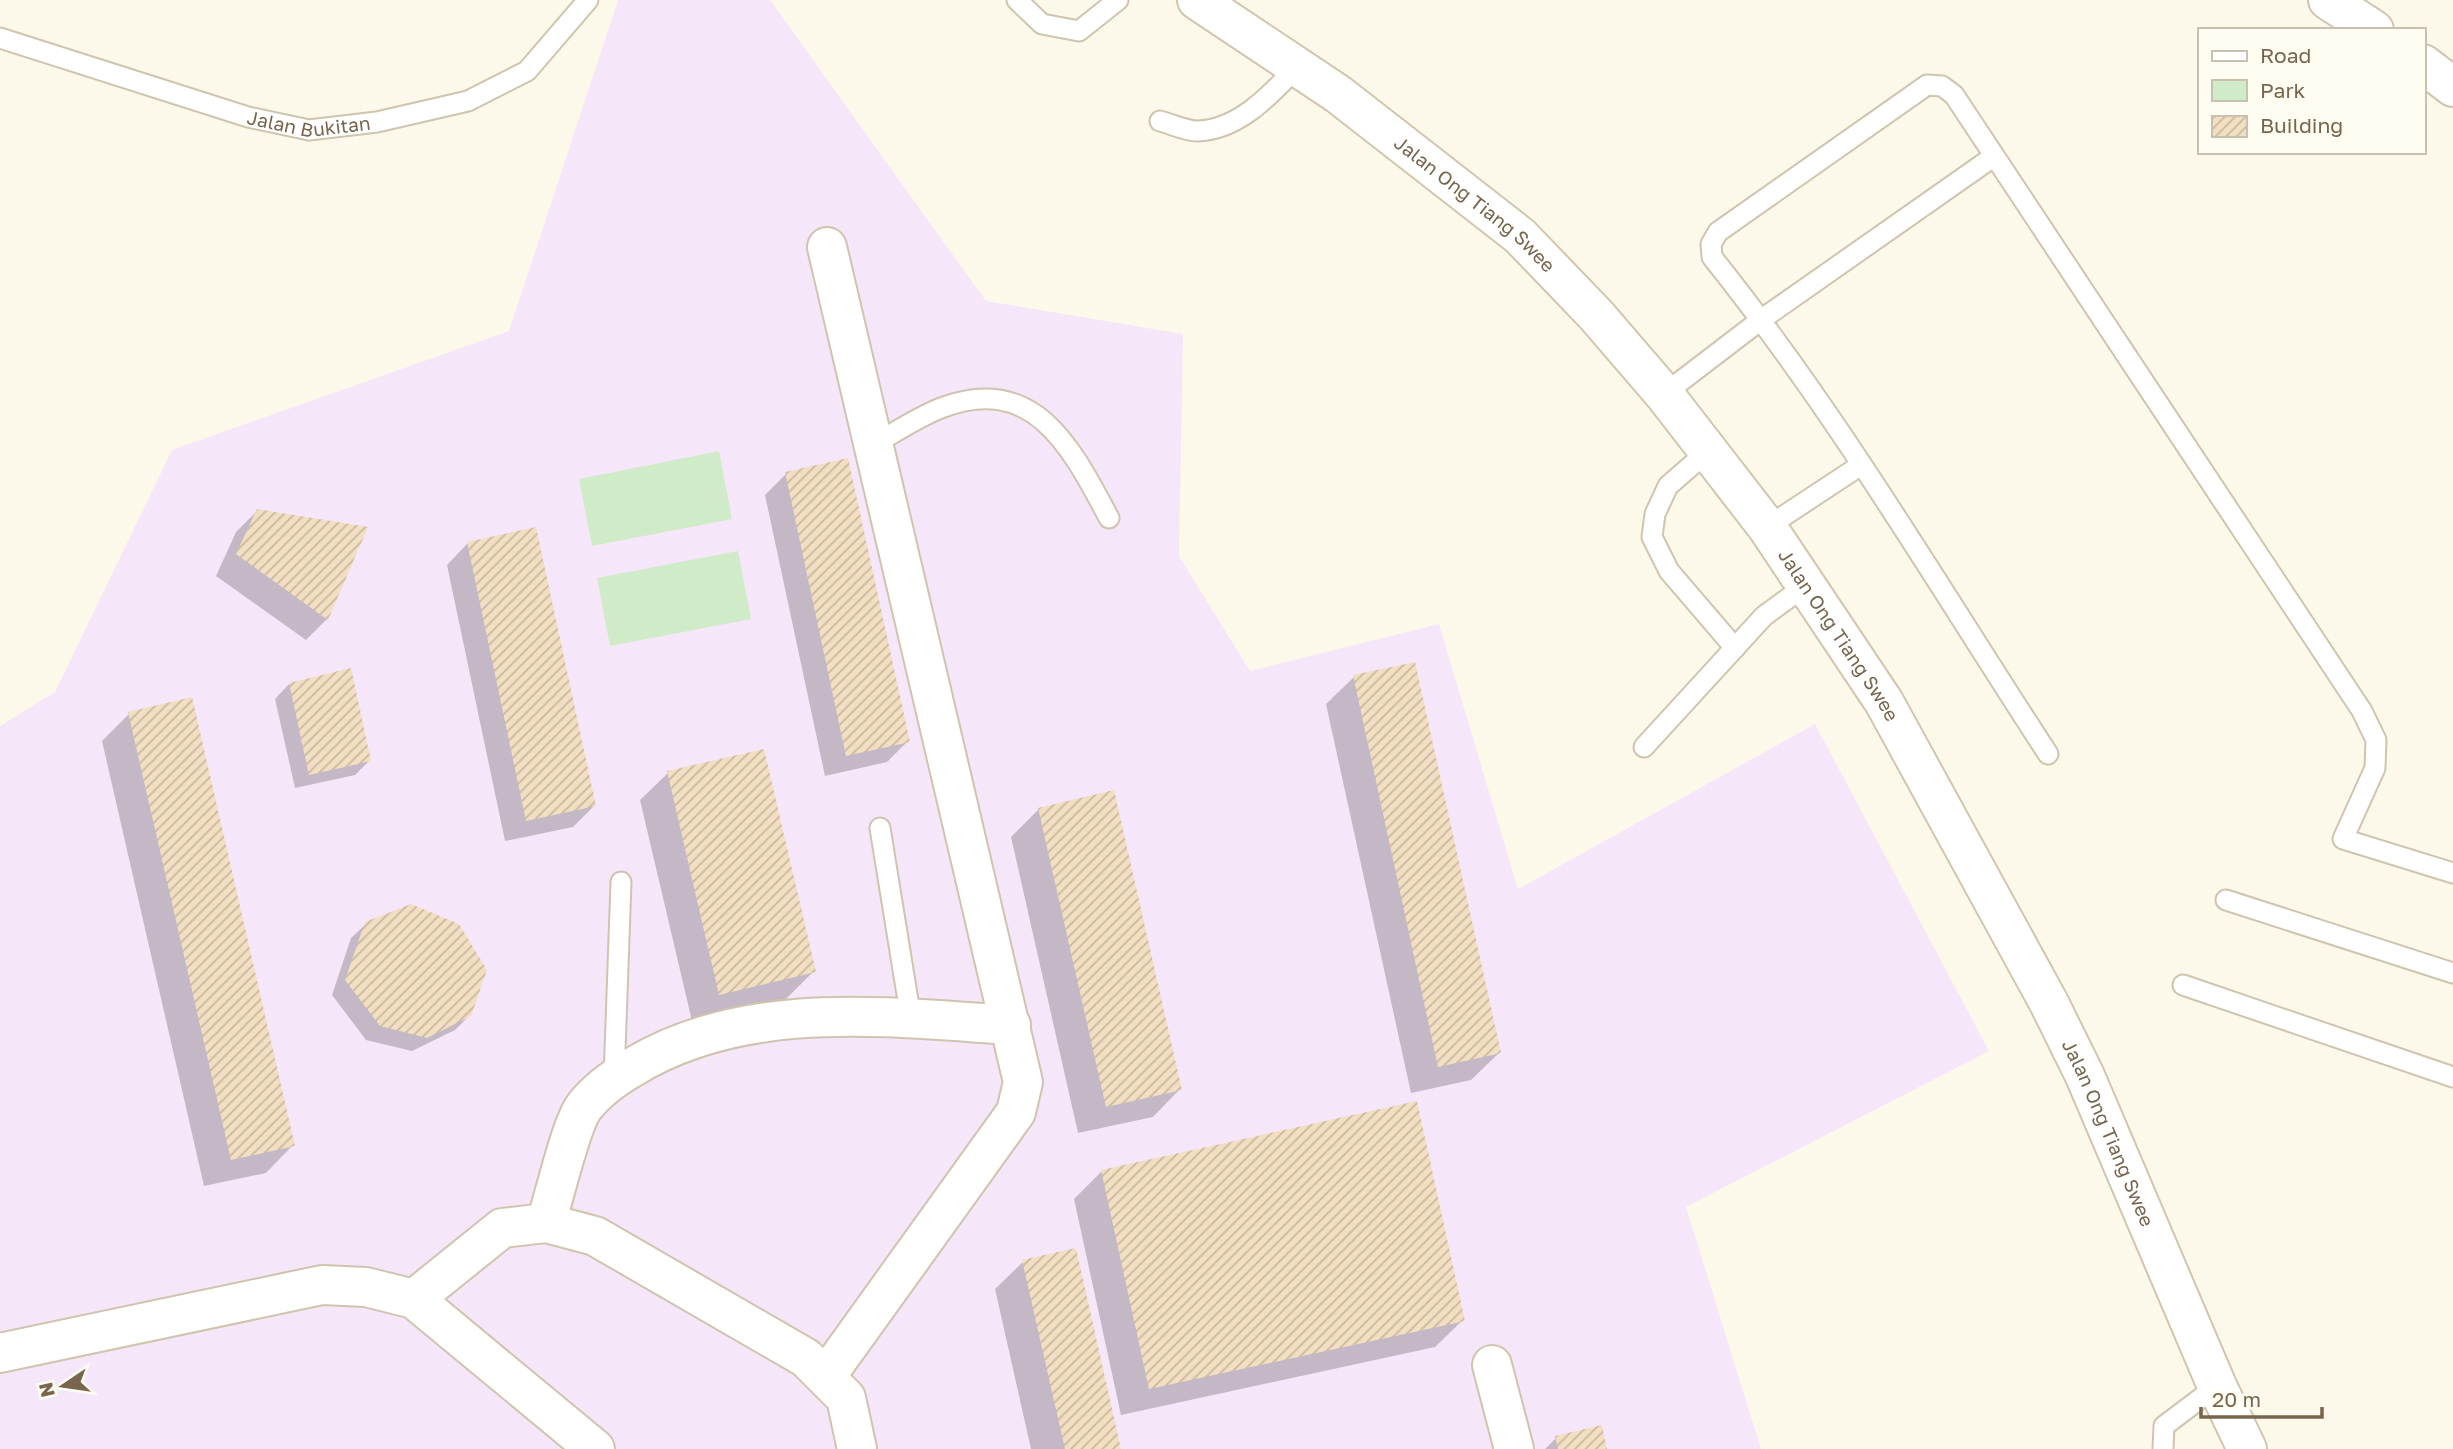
<svg xmlns="http://www.w3.org/2000/svg" width="2453" height="1449" viewBox="0 0 2453 1449" font-family="'Golos Text',sans-serif">
  <style>
    .education { fill: #f6e6f9 }
    .green { fill: #cfebc7 }
    .shadow { fill: #0003 }
    .building { fill: url(#building-hatch) }
    .lines { fill: none; stroke-linecap: round; stroke-linejoin: round }
    .lane-casing { stroke: #cfc4ae; stroke-width: 23 }
    .street-casing { stroke: #cfc4ae; stroke-width: 42 }
    .secondary-casing { stroke: #d2c5ac; stroke-width: 42 }
    .lane { stroke: #fff; stroke-width: 19 }
    .street { stroke: #fff; stroke-width: 38 }
    .secondary { stroke: #fff; stroke-width: 38 }
    .labels { text-anchor: middle; stroke-width: 5; stroke-linejoin: round; paint-order: stroke }
    .street-label { font-size: 19px; fill: #78654c; stroke: #fffcf1 }
  </style>
  <defs>
    <pattern id="building-hatch" width="6" height="6" patternUnits="userSpaceOnUse" patternTransform="scale(1.75)"><rect width="6" height="6" fill="#f2dfc1"/><path d="M-1 1l2-2M0 6l6-6M5 7l2-2" fill="none" stroke="#c9b89f"/></pattern>
  </defs>
  <rect width="100%" height="100%" fill="#fdf9ea"/>
  <path class="education" d="M618,0H770L986,301L1183,334L1179,556L1250,671L1439,624L1518,889L1815,724L1989,1051L1686,1207L1761,1449H0V726L55,692L172,450L509,331Z"/>
  <path class="green" d="M719,451L732,519L592,546L579,479Z
    M738,551L751,619L610,646L597,578Z"/>
  <path class="shadow" d="M786,474L908,741L887,762L825,776L765,495Z
    M257,511L327,619L306,640L216,576L236,532Z
    M468,543L594,806L573,827L505,841L447,565Z
    M1354,677L1499,1053L1471,1080L1411,1093L1326,704Z
    M289,684L369,761L355,775L295,788L275,699Z
    M129,714L293,1145L266,1173L204,1186L102,741Z
    M668,773L814,971L786,999L692,1021L640,800Z
    M1039,809L1180,1089L1153,1117L1078,1133L1011,837Z
    M366,924L470,1015L455,1030L412,1051L366,1040L332,995L351,938Z
    M1102,1171L1463,1320L1435,1347L1121,1415L1074,1199Z
    M1023,1262L1119,1449H1031L995,1289Z
    M1556,1438L1605,1449H1545Z"/>
  <path class="building" d="M848,458L910,742L846,756L785,472Z
    M257,509L368,527L328,620L236,554Z
    M536,527L596,806L526,821L467,542Z
    M1415,662L1501,1053L1438,1067L1353,675Z
    M351,668L371,761L309,775L289,683Z
    M192,697L295,1146L231,1160L128,712Z
    M764,749L816,972L719,995L667,771Z
    M1114,790L1182,1090L1106,1107L1038,808Z
    M411,904L459,924L487,970L471,1016L427,1038L380,1026L345,980L365,922Z
    M1417,1101L1465,1321L1149,1389L1101,1170Z
    M1076,1248L1121,1449H1065L1022,1260Z
    M1602,1425L1607,1449H1558L1555,1436Z"/>
  <g class="lines">
    <g class="lane-casing">
      <g id="lane">
        <path d="M1017,0L1042,24L1079,31L1118,0"/>
        <path id="s1" d="M0,38L248,117L309,130L377,122L468,101L527,71L588,0"/>
        <path d="M1160,121C1171,124 1186,131 1197,131C1239,130 1271,94 1297,67"/>
        <path d="M1664,394L1762,319L1993,157"/>
        <path d="M874,444C896,432 918,417 941,408C1035,372 1072,449 1109,518"/>
        <path d="M1708,451L1668,486L1655,514L1652,537L1669,571L1735,648"/>
        <path d="M1767,527L1861,465"/>
        <path d="M1644,747L1764,616L1805,586"/>
        <path d="M2048,754C1939,587 1837,413 1712,257L1711,244L1718,232L1927,85L1942,86L1954,95L2362,711L2376,740L2375,768L2343,839L2453,873"/>
        <path d="M880,828L911,1019"/>
        <path d="M2226,900L2453,973"/>
        <path d="M2183,985L2453,1077"/>
        <path d="M614,1079L621,882"/>
        <path d="M2163,1449L2164,1426L2217,1386"/>
      </g>
    </g>
    <g class="street-casing">
      <path id="street" d="M2328,0L2374,30
        M2423,64L2453,87
        M546,1223C554,1198 571,1124 584,1107C597,1090 614,1078 633,1067C745,999 885,1017 1011,1025
        M414,1299L502,1228L546,1223L595,1236L806,1358L846,1398L857,1449
        M0,1353L322,1285L366,1287L414,1299L595,1449
        M1492,1365L1514,1449
        M827,1375L1016,1112L1023,1082L827,247"/>
    </g>
    <g class="secondary-casing">
      <g id="secondary">
        <path id="s2" d="M1197,0L1338,94L1520,236L1596,315L1664,394L1767,527L1884,702L2049,1003L2085,1076L2217,1386L2247,1449"/>
      </g>
    </g>
    <use href="#lane" class="lane"/>
    <use href="#street" class="street"/>
    <use href="#secondary" class="secondary"/>
  </g>
  <g class="labels">
    <g class="street-label">
      <text dy="7" stroke="none"><textPath href="#s1" startOffset="322">Jalan Bukitan</textPath></text>
      <text dy="7" stroke="none"><textPath href="#s2" startOffset="345">Jalan Ong Tiang Swee</textPath></text>
      <text dy="7" stroke="none"><textPath href="#s2" startOffset="912">Jalan Ong Tiang Swee</textPath></text>
      <text dy="7" stroke="none"><textPath href="#s2" startOffset="1479">Jalan Ong Tiang Swee</textPath></text>
    </g>
  </g>
  <rect x="2198" y="28" width="228" height="126" fill="#fffcf1" stroke="#c9c0af" stroke-width="2"/>
  <rect x="2212" y="51" width="35" height="10" fill="#ffffff" stroke="#c9c0af" stroke-width="2"/>
  <text x="2260" y="63" font-size="21" fill="#78654c">Road</text>
  <rect x="2212" y="80" width="35" height="21" fill="#cfebc7" stroke="#c9c0af" stroke-width="2"/>
  <text x="2260" y="98" font-size="21" fill="#78654c">Park</text>
  <rect x="2212" y="116" width="35" height="21" fill="url(#building-hatch)" stroke="#c9c0af" stroke-width="2"/>
  <text x="2260" y="133" font-size="21" fill="#78654c">Building</text>
  <g transform="translate(63 1386) rotate(257)" stroke="#fffcf1" stroke-width="5" paint-order="stroke">
  <path d="M0-5L12 26L0 18L-12 26Z" fill="#78654c"/>
  <text y="-10" font-size="19" font-weight="bold" text-anchor="middle" fill="#78654c">N</text>
  </g>
  <path d="M2201 1407v10h121v-10" fill="none" stroke="#78654c" stroke-width="3.5"/>
  <text x="2212" y="1407" font-size="21" fill="#78654c" stroke="#fffcf1" stroke-width="5" paint-order="stroke">20 m</text>
</svg>
